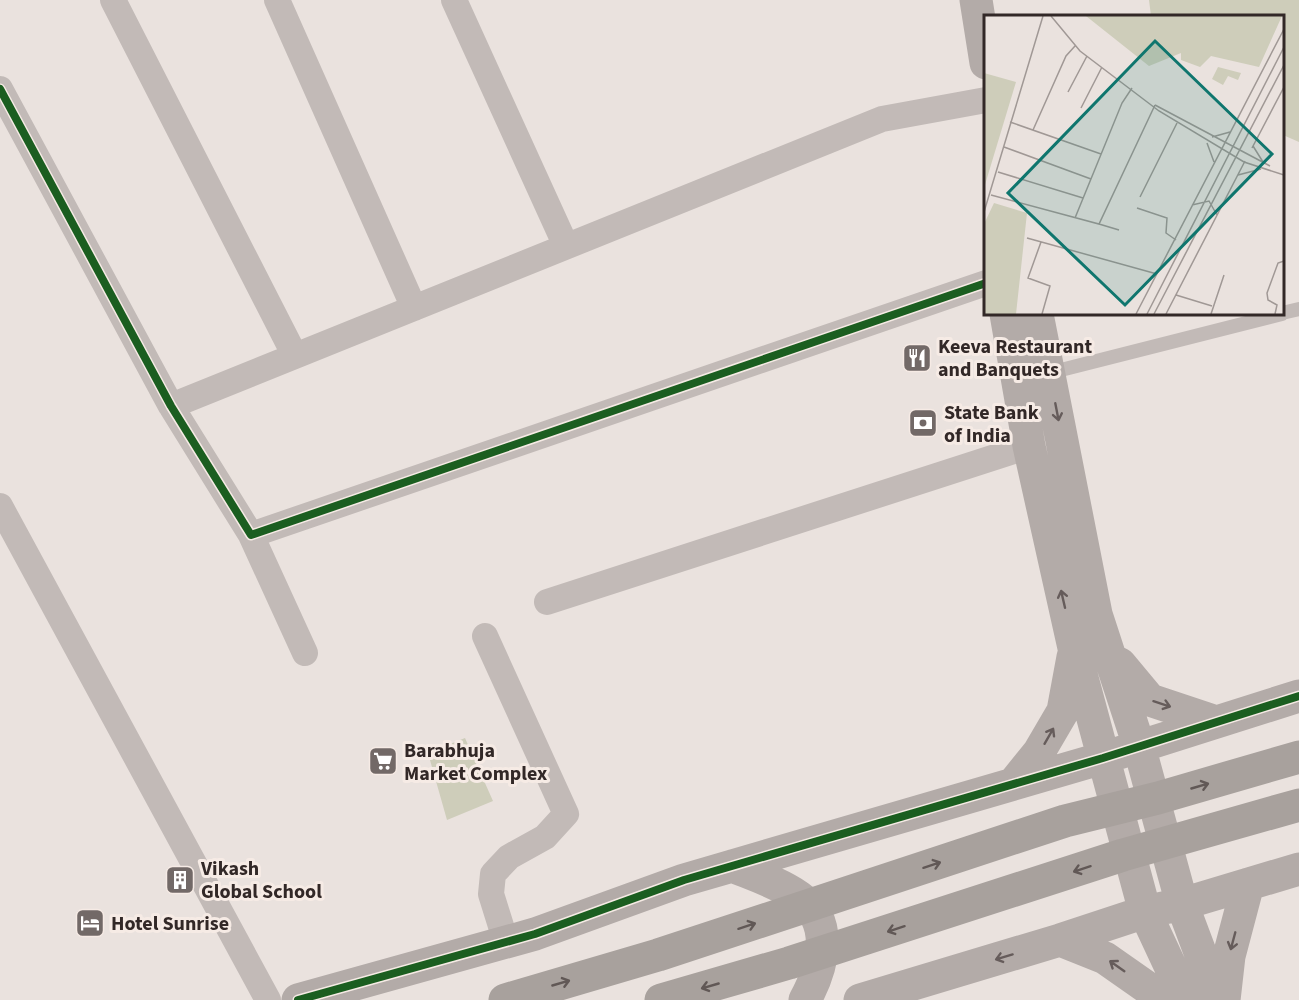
<svg xmlns="http://www.w3.org/2000/svg" width="1299" height="1000" viewBox="0 0 1299 1000" font-family="'Source Sans 3',sans-serif">
  <style>
    .green { fill: #cecdba }
    .lines { fill: none; stroke-linecap: round; stroke-linejoin: round }
    .lane { stroke: #c2bab7; stroke-width: 14 }
    .street { stroke: #c2bab7; stroke-width: 26 }
    .secondary { stroke: #b3aba8; stroke-width: 33 }
    .highway { stroke: #a8a19d; stroke-width: 33 }
    .cycleway-casing { stroke: #f6ebe5; stroke-width: 11 }
    .cycleway { stroke: #1b5e20; stroke-width: 8 }
    .oneway { stroke: #665c5b }
    .oneway2 { stroke: #615856 }
    .labels { text-anchor: middle; stroke-width: 6; stroke-linejoin: round; paint-order: stroke }
    .poi-label { font-size: 20px; font-weight: bold; fill: #322827; stroke: #f6ebe5; text-anchor: start }
    .inset-road { fill: none; stroke: #a09895; stroke-width: 1.5 }
    .view { fill: #0f766e; fill-opacity: 0.15; stroke: #0f766e; stroke-width: 3 }
    .inset-edge { fill: none; stroke: #322827; stroke-width: 3 }
  </style>
  <rect width="100%" height="100%" fill="#eae2de"/>
  <path class="green" d="M1149,0H1299V142L1283,135L1282,16H1151Z
    M465,738L493,801L447,820L428,753Z"/>
  <g class="lines">
    <path class="lane" d="M1282,313L1299,309
      M1049,373L1282,314"/>
    <path class="street" d="M113,0L295,356
      M277,0L414,308
      M454,0L566,246
      M0,89L171,406L251,535L986,283
      M171,406L882,119L986,100
      M0,506L268,1000
      M251,535L305,653
      M547,602L1029,446
      M485,636L566,814L545,837L509,857L493,874L491,894L506,942"/>
    <path class="secondary" d="M976,0L986,63
      M1006,314L1029,446L1074,648L1145,912L1186,1000
      M1037,314L1096,614L1139,746L1182,904L1218,1000
      M1120,664L1150,700L1216,722
      M1014,783L1039,752L1063,711L1073,657
      M732,866C754,875 779,883 799,897C835,922 823,967 805,1000
      M1060,940L1105,958L1165,1000
      M298,1000L535,934L684,880L1103,758L1299,696
      M860,1000L1060,940L1145,912L1182,904L1299,869
      M1224,1000L1229,956L1248,884"/>
    <path class="highway" d="M505,1000L658,955L1065,821L1158,798L1299,757
      M661,1000L789,963L1123,855L1299,805"/>
    <g class="cycleway-casing">
      <path id="cycleway" d="M0,89L171,406L251,535L986,283
        M298,1000L535,934L684,880L1103,758L1299,696"/>
    </g>
    <use href="#cycleway" class="cycleway"/>
  </g>
  <defs><path id="oneway-shaft" d="M-6 0H5M1.5-3L5.5 0L1.5 3" fill="none" stroke-width="1.6" stroke-linecap="round" stroke-linejoin="round" transform="scale(1.5)"/></defs>
  <g class="oneway">
    <use href="#oneway-shaft" transform="translate(1057 412) rotate(79)"/>
    <use href="#oneway-shaft" transform="translate(1063 599) rotate(-103)"/>
    <use href="#oneway-shaft" transform="translate(1162 704) rotate(18)"/>
    <use href="#oneway-shaft" transform="translate(1049 736) rotate(-60)"/>
    <use href="#oneway-shaft" transform="translate(1233 941) rotate(105)"/>
    <use href="#oneway-shaft" transform="translate(1004 957) rotate(163)"/>
    <use href="#oneway-shaft" transform="translate(1117 966) rotate(-145)"/>
  </g>
  <g class="oneway2">
    <use href="#oneway-shaft" transform="translate(1200 786) rotate(-16)"/>
    <use href="#oneway-shaft" transform="translate(932 865) rotate(-18)"/>
    <use href="#oneway-shaft" transform="translate(1082 869) rotate(162)"/>
    <use href="#oneway-shaft" transform="translate(747 926) rotate(-18)"/>
    <use href="#oneway-shaft" transform="translate(896 929) rotate(162)"/>
    <use href="#oneway-shaft" transform="translate(561 983) rotate(-16)"/>
    <use href="#oneway-shaft" transform="translate(710 986) rotate(164)"/>
  </g>
  <defs>
    <g id="restaurant-square" transform="scale(1.5)"><rect x="-9" y="-9" width="18" height="18" rx="4" fill="#726967" stroke="#f6ebe5"/><path d="M-5-6h1v4h1v-4h1v4h1v-4h1v5L-1.5 .5V6h-2V.5L-5-1ZM5-6V6H3V1.5H1.5Q1.5-4 5-6Z" fill="#fff"/></g>
    <g id="bank-square" transform="scale(1.5)"><rect x="-9" y="-9" width="18" height="18" rx="4" fill="#726967" stroke="#f6ebe5"/><path d="M-6-4H6V4H-6ZM0-2.3a2.3 2.3 0 1 0 0 4.6a2.3 2.3 0 1 0 0-4.6Z" fill="#fff"/></g>
    <g id="supermarket-square" transform="scale(1.5)"><rect x="-9" y="-9" width="18" height="18" rx="4" fill="#726967" stroke="#f6ebe5"/><path d="M-6-5.5h2.5l.6 2H6L4.5 2H-2.5L-4.4-4H-6ZM-1.5 3.2a1.3 1.3 0 1 0 .1 0ZM3 3.2a1.3 1.3 0 1 0 .1 0Z" fill="#fff"/></g>
    <g id="building-square" transform="scale(1.5)"><rect x="-9" y="-9" width="18" height="18" rx="4" fill="#726967" stroke="#f6ebe5"/><path d="M-4-6H4V6H1V3H-1V6H-4ZM-2.5-4.3h1.7v1.8h-1.7ZM.8-4.3h1.7v1.8H.8ZM-2.5-1h1.7V.8h-1.7ZM.8-1h1.7V.8H.8Z" fill="#fff"/></g>
    <g id="hotel-square" transform="scale(1.5)"><rect x="-9" y="-9" width="18" height="18" rx="4" fill="#726967" stroke="#f6ebe5"/><path d="M-6-4.5h1.5V1H6V5H4.5V3h-9V5H-6ZM-4 0a1.8 1.8 0 1 1 3.6 0ZM.5 0V-2.5h3Q6-2.5 6 0Z" fill="#fff"/></g>
  </defs>
  <g fill-rule="evenodd">
    <use href="#restaurant-square" x="917" y="358"/>
    <use href="#bank-square" x="923" y="423"/>
    <use href="#supermarket-square" x="383" y="761"/>
    <use href="#building-square" x="180" y="880"/>
    <use href="#hotel-square" x="90" y="923"/>
  </g>
  <g class="labels">
    <g class="poi-label">
      <text x="938" y="353">Keeva Restaurant<tspan x="938" dy="23">and Banquets</tspan></text>
      <text x="944" y="419">State Bank<tspan x="944" dy="23">of India</tspan></text>
      <text x="404" y="757">Barabhuja<tspan x="404" dy="23">Market Complex</tspan></text>
      <text x="201" y="875">Vikash<tspan x="201" dy="23">Global School</tspan></text>
      <text x="111" y="930">Hotel Sunrise</text>
    </g>
  </g>
  <g transform="translate(984 15)">
    <rect width="300" height="300" fill="#eae2de"/>
    <path d="M102,1H298L275,52L227,41L216,52L197,45V38L165,51ZM234,52L257,58L254,65L244,61L239,70L228,64ZM0,58L32,67L0,173ZM10,188L43,198L32,299H0V209Z" fill="#cecdba"/>
    <path class="inset-road" d="M67,1L96,36L175,96L260,147L300,160M84,77L103,41M171,90L286,151M97,93L118,52M26,107L117,139M49,115L82,41L91,31M228,122L246,117M223,128L230,147M269,131L279,147M20,132L107,164M268,133L300,72M14,157L99,183M254,160L277,154M7,180L115,209L171,90M156,182L193,108M208,190L225,186L233,200M153,193L183,203L182,218L192,225M0,197L59,1M91,203L138,88L148,73M115,209L135,215M43,223L173,259M57,227L44,263L66,271L58,299M192,280L228,291M152,299L300,14M163,299L300,32M170,299L300,50M182,299L261,146M227,299L240,260M291,299L293,290L284,285L283,278L294,248L300,246"/>
    <path class="view" d="M171,26L288,139L141,290L24,178Z"/>
    <rect width="300" height="300" class="inset-edge"/>
  </g>
</svg>
